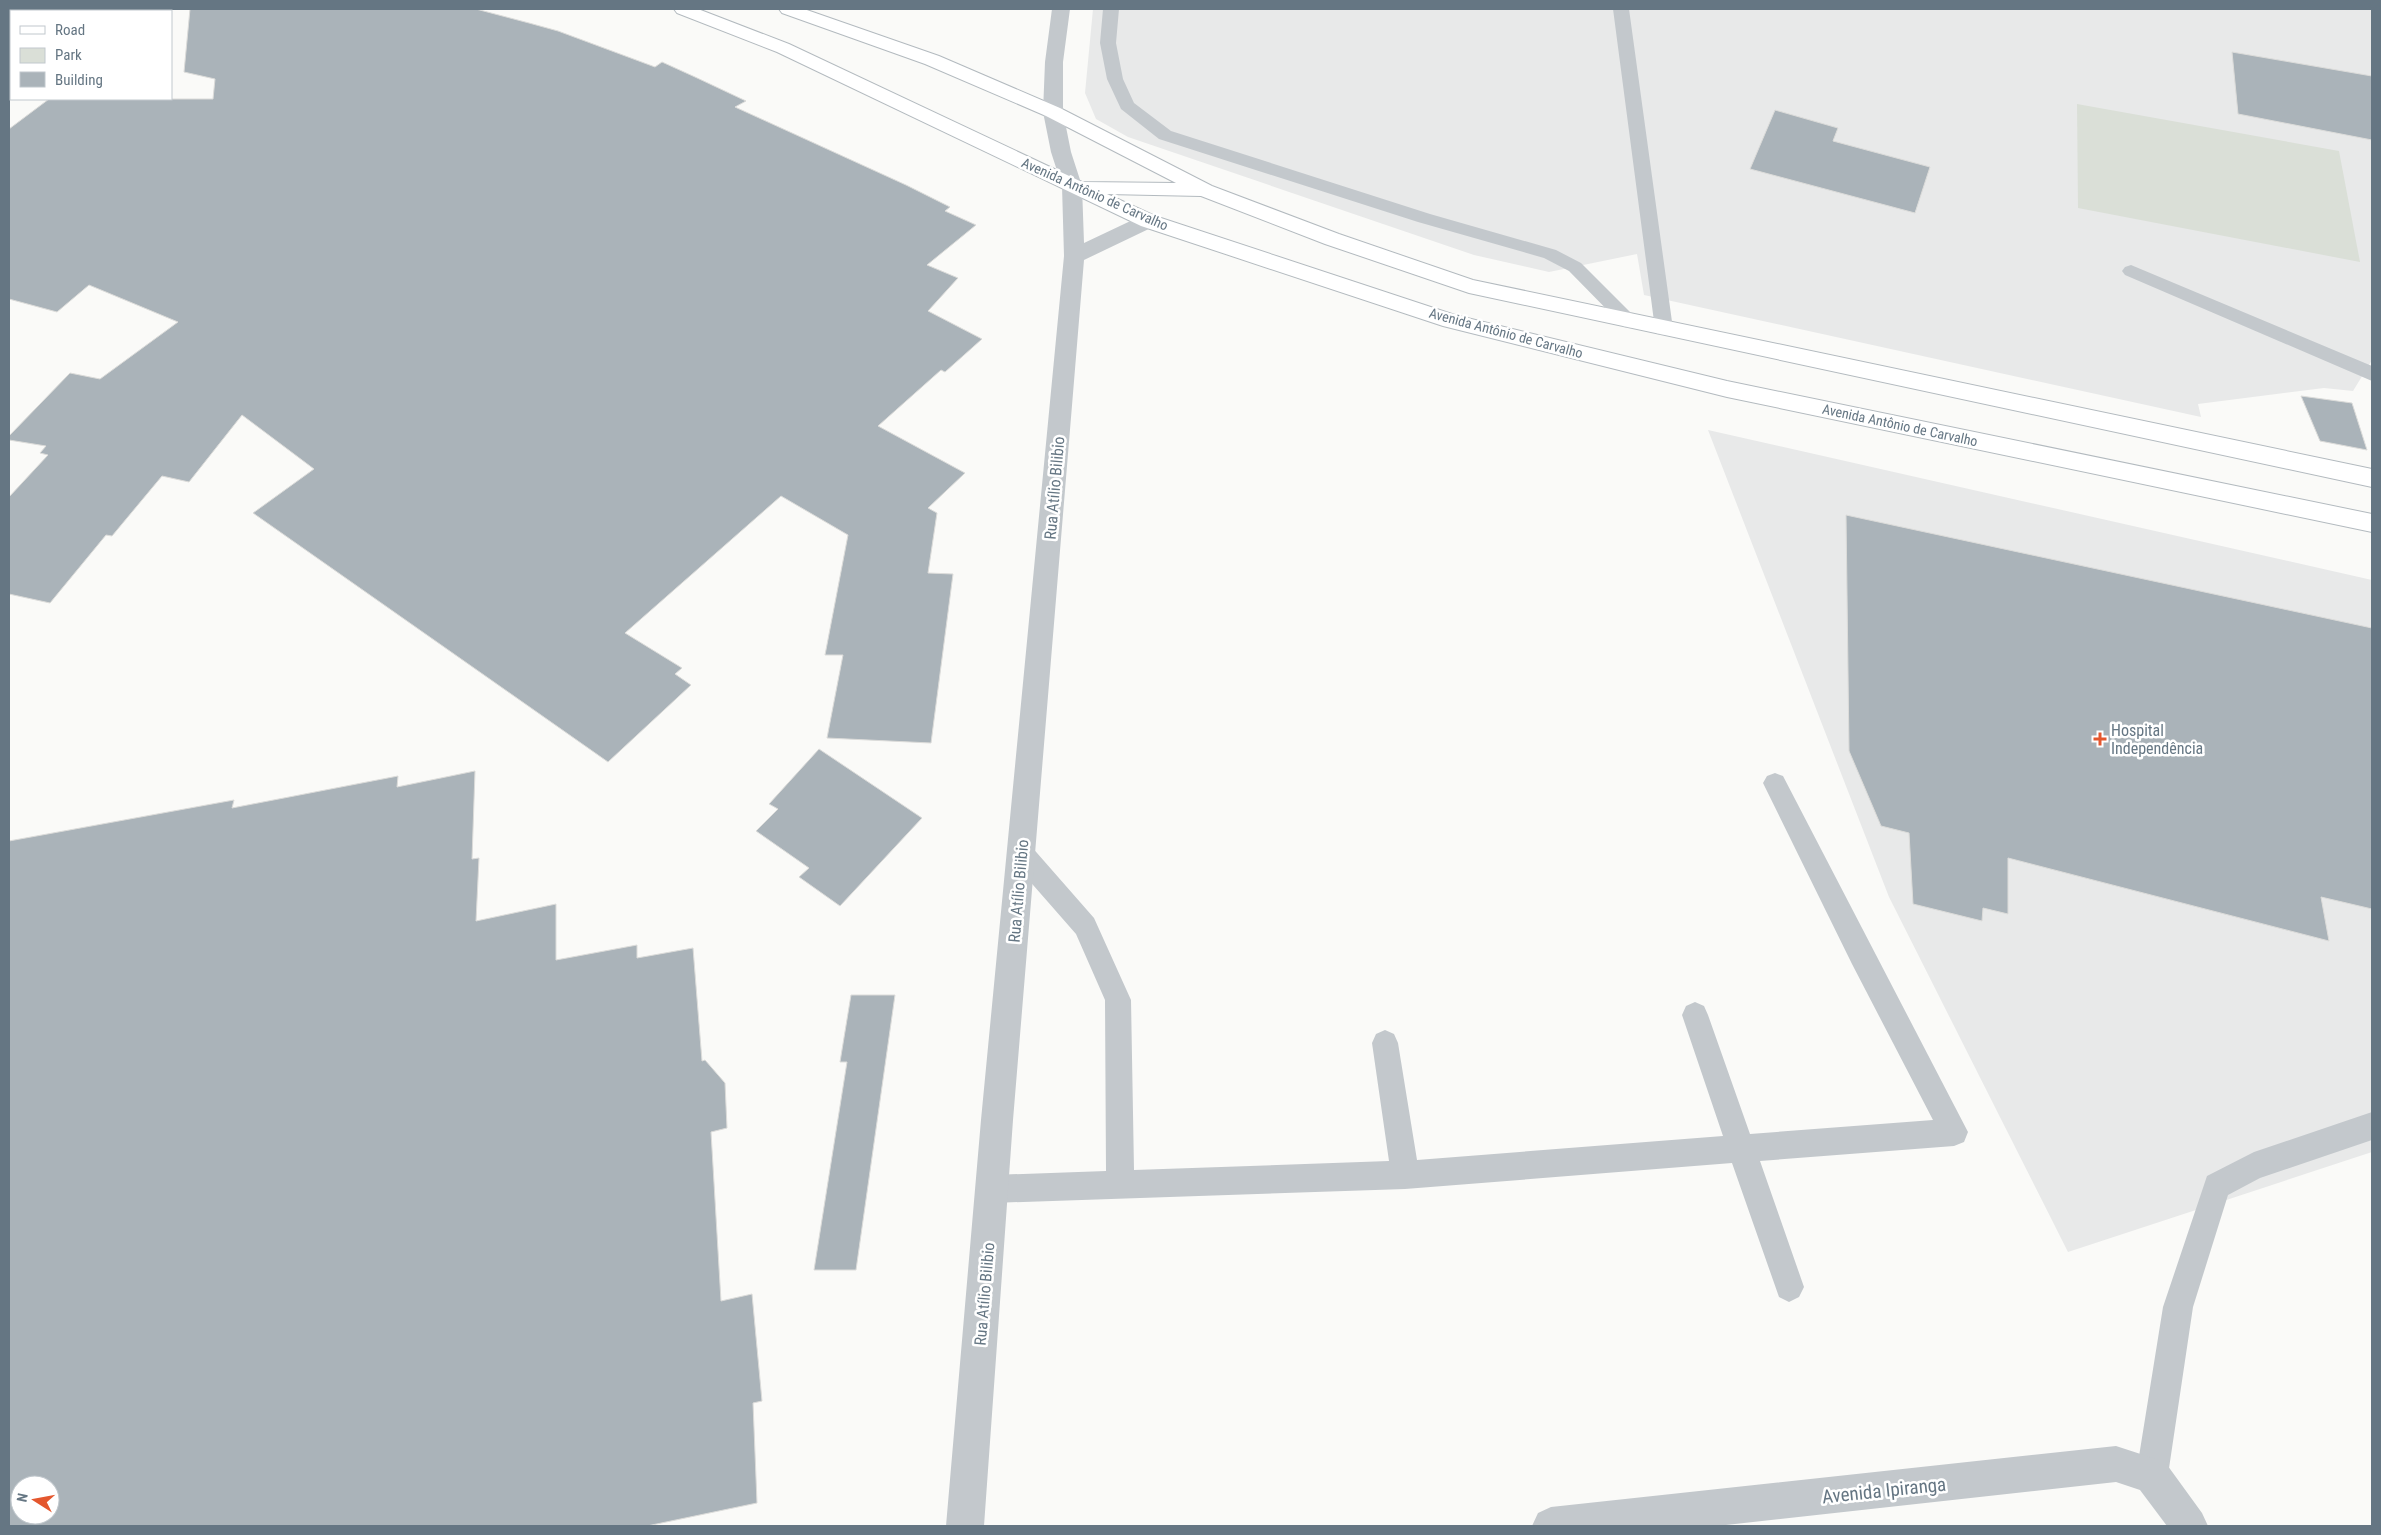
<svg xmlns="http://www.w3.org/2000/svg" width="2381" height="1535" viewBox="0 0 2381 1535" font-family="'Roboto Condensed',sans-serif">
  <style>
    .built { fill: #e8e9e9 }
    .green { fill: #dadfd7 }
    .building { fill: #aab3b9; stroke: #dcdcda; fill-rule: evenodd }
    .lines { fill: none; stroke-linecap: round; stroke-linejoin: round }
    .secondary-casing { stroke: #b3babf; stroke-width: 2 }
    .service { fill: #c3c8cc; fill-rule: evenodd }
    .minor { fill: #c3c8cc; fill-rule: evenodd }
    .tertiary { fill: #c3c8cc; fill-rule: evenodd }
    .secondary { fill: #fff; fill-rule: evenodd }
    .poi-dot { fill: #e4572e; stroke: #fff; stroke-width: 2 }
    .labels { text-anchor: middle; stroke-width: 5; stroke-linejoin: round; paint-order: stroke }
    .far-street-label { font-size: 14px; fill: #657683; stroke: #fff }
    .street-label { font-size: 16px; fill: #657683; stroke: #fff }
    .poi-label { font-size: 16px; fill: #657683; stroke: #fff; text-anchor: start }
    .near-street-label { font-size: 19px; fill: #657683; stroke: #fff }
  </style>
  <rect width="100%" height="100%" fill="#fafaf8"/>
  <path class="built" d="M1093,9H2372V360L2353,391L2324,388L2198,404L2201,417L1644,295L1637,254L1549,272L1474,255L1128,137L1096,119L1085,93Z
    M1708,430L2372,580V1152L2068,1252L1889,897Z"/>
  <path class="green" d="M2077,104L2339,151L2360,262L2078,208Z"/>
  <path class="building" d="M190,9H476L529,23L558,31L655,67L662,62L695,77L746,101L735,107L906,185L950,207L945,211L976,225L927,265L958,278L928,311L982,339L945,372L941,370L878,426L965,473L928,508L937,513L928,573L953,574L931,743L827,738L843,655H825L848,535L781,496L625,633L682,668L675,674L691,685L608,762L253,513L314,469L242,415L189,482L162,476L112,536L106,535L50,603L9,594V497L48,455L40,453L46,446L9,440V436L70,373L100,379L178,322L89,285L57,312L9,299V129L49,99H213L215,79L184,72Z
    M2232,52L2372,76V140L2238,114Z
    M1775,110L1838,128L1833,141L1930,167L1915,213L1750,169Z
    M2301,396L2352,403L2367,450L2320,441Z
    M1846,515L2372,628V909L2321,897L2329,941L2008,858V914L1983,908L1982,921L1913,904L1909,833L1881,826L1849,751Z
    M819,749L922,818L840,906L799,877L809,868L756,831L778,809L769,804Z
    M475,771L472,859L479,858L476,921L556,904V960L637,945V958L693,948L702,1061L705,1060L725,1083L727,1128L711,1132L721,1301L752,1294L762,1401L753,1403L757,1503L647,1526H9V841L234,800L232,808L398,776L397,787ZM20,1485H50V1515H20Z
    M851,995H895L856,1270H814L847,1062H840Z"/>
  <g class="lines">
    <g class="secondary-casing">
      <path id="secondary" d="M674,9H698L789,44L1082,182L1176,183L1046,116L925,64L782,13L779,9H804L939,56L1060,108L1212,186L1339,234L1473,280L2372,469V487L1469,293L1325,244L1201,196L1107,194L1155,216L1455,315L1727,381L2372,514V532L1727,397L1443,326L1141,226L777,52L677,13Z"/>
    </g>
    <path class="service" d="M1103,9H1119L1116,43L1123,79L1134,103L1171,131L1430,214L1556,250L1581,263L1640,322L1638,327L1631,328L1624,327L1569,271L1544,258L1418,222L1159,139L1121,109L1107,79L1100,43Z
      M1613,9H1629L1673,329L1671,334L1664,335L1657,334L1655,329Z
      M2131,265L2372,366V381L2125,275L2122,271L2125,267Z
      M1775,773L1783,776L1968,1132L1964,1142L1954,1146L1760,1161L1804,1287L1799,1297L1789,1302L1779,1297L1732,1163L1405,1189L992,1203L982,1199L978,1189L982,1179L992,1175L1106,1171L1105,1000L1076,934L1012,861L1009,853L1012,845L1021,842L1030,845L1094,918L1131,1000L1134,1170L1389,1161L1372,1043L1376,1034L1385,1030L1394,1034L1398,1043L1417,1160L1723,1136L1682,1015L1686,1006L1695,1002L1704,1006L1708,1015L1750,1134L1933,1120L1852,964L1763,783L1767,776Z
      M2372,1112V1140L2260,1178L2228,1195L2193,1307L2168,1475L2163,1486L2152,1491L2141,1486L2136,1475L2163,1307L2207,1176L2254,1152Z"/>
    <path class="minor" d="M2116,1446L2165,1462L2202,1513L2208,1526H2167L2140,1490L2116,1482L1717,1526H1532L1538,1513L1551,1507Z"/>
    <path class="tertiary" d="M1052,9H1070L1063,62V112L1071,152L1082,186L1084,243L1141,216L1148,214L1155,216L1158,221L1155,226L1084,260L1013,1120L984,1526H946L981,1120L1064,256L1062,186L1051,152L1043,112L1045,62Z"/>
    <use href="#secondary" class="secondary"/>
  </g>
  <path class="poi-dot" d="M2097.5 731.5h5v5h5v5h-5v5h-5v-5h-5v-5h5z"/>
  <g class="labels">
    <g class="far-street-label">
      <text transform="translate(1095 194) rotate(24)" y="5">Avenida Antônio de Carvalho</text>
      <text transform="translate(1506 333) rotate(15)" y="5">Avenida Antônio de Carvalho</text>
      <text transform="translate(1900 425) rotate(12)" y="5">Avenida Antônio de Carvalho</text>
    </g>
    <g class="street-label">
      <text transform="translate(1054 488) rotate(-85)" y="6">Rua Atílio Bilibio</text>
      <text transform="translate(1018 891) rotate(-85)" y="6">Rua Atílio Bilibio</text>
      <text transform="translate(984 1294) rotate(-85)" y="6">Rua Atílio Bilibio</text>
    </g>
    <g class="poi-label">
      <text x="2111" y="736">Hospital<tspan x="2111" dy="18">Independência</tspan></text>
    </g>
    <g class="near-street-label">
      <text transform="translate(1884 1490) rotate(-6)" y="7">Avenida Ipiranga</text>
    </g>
  </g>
  <rect width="2381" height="1535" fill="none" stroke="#657683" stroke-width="20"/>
  <rect x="10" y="10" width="162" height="90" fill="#ffffff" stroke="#c1c8cd"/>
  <rect x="20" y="26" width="25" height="8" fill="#ffffff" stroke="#c1c8cd"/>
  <text x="55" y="35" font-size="15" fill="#657683">Road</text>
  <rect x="20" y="48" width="25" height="15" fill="#dadfd7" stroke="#c1c8cd"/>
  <text x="55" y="60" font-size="15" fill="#657683">Park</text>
  <rect x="20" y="72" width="25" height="15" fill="#aab3b9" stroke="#c1c8cd"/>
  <text x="55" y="85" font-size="15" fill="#657683">Building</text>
  <g transform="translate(35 1500) rotate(281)"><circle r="24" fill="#ffffff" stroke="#c1c8cd"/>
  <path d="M0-4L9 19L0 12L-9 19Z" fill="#e4572e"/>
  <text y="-8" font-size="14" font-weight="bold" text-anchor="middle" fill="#657683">N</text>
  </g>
</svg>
